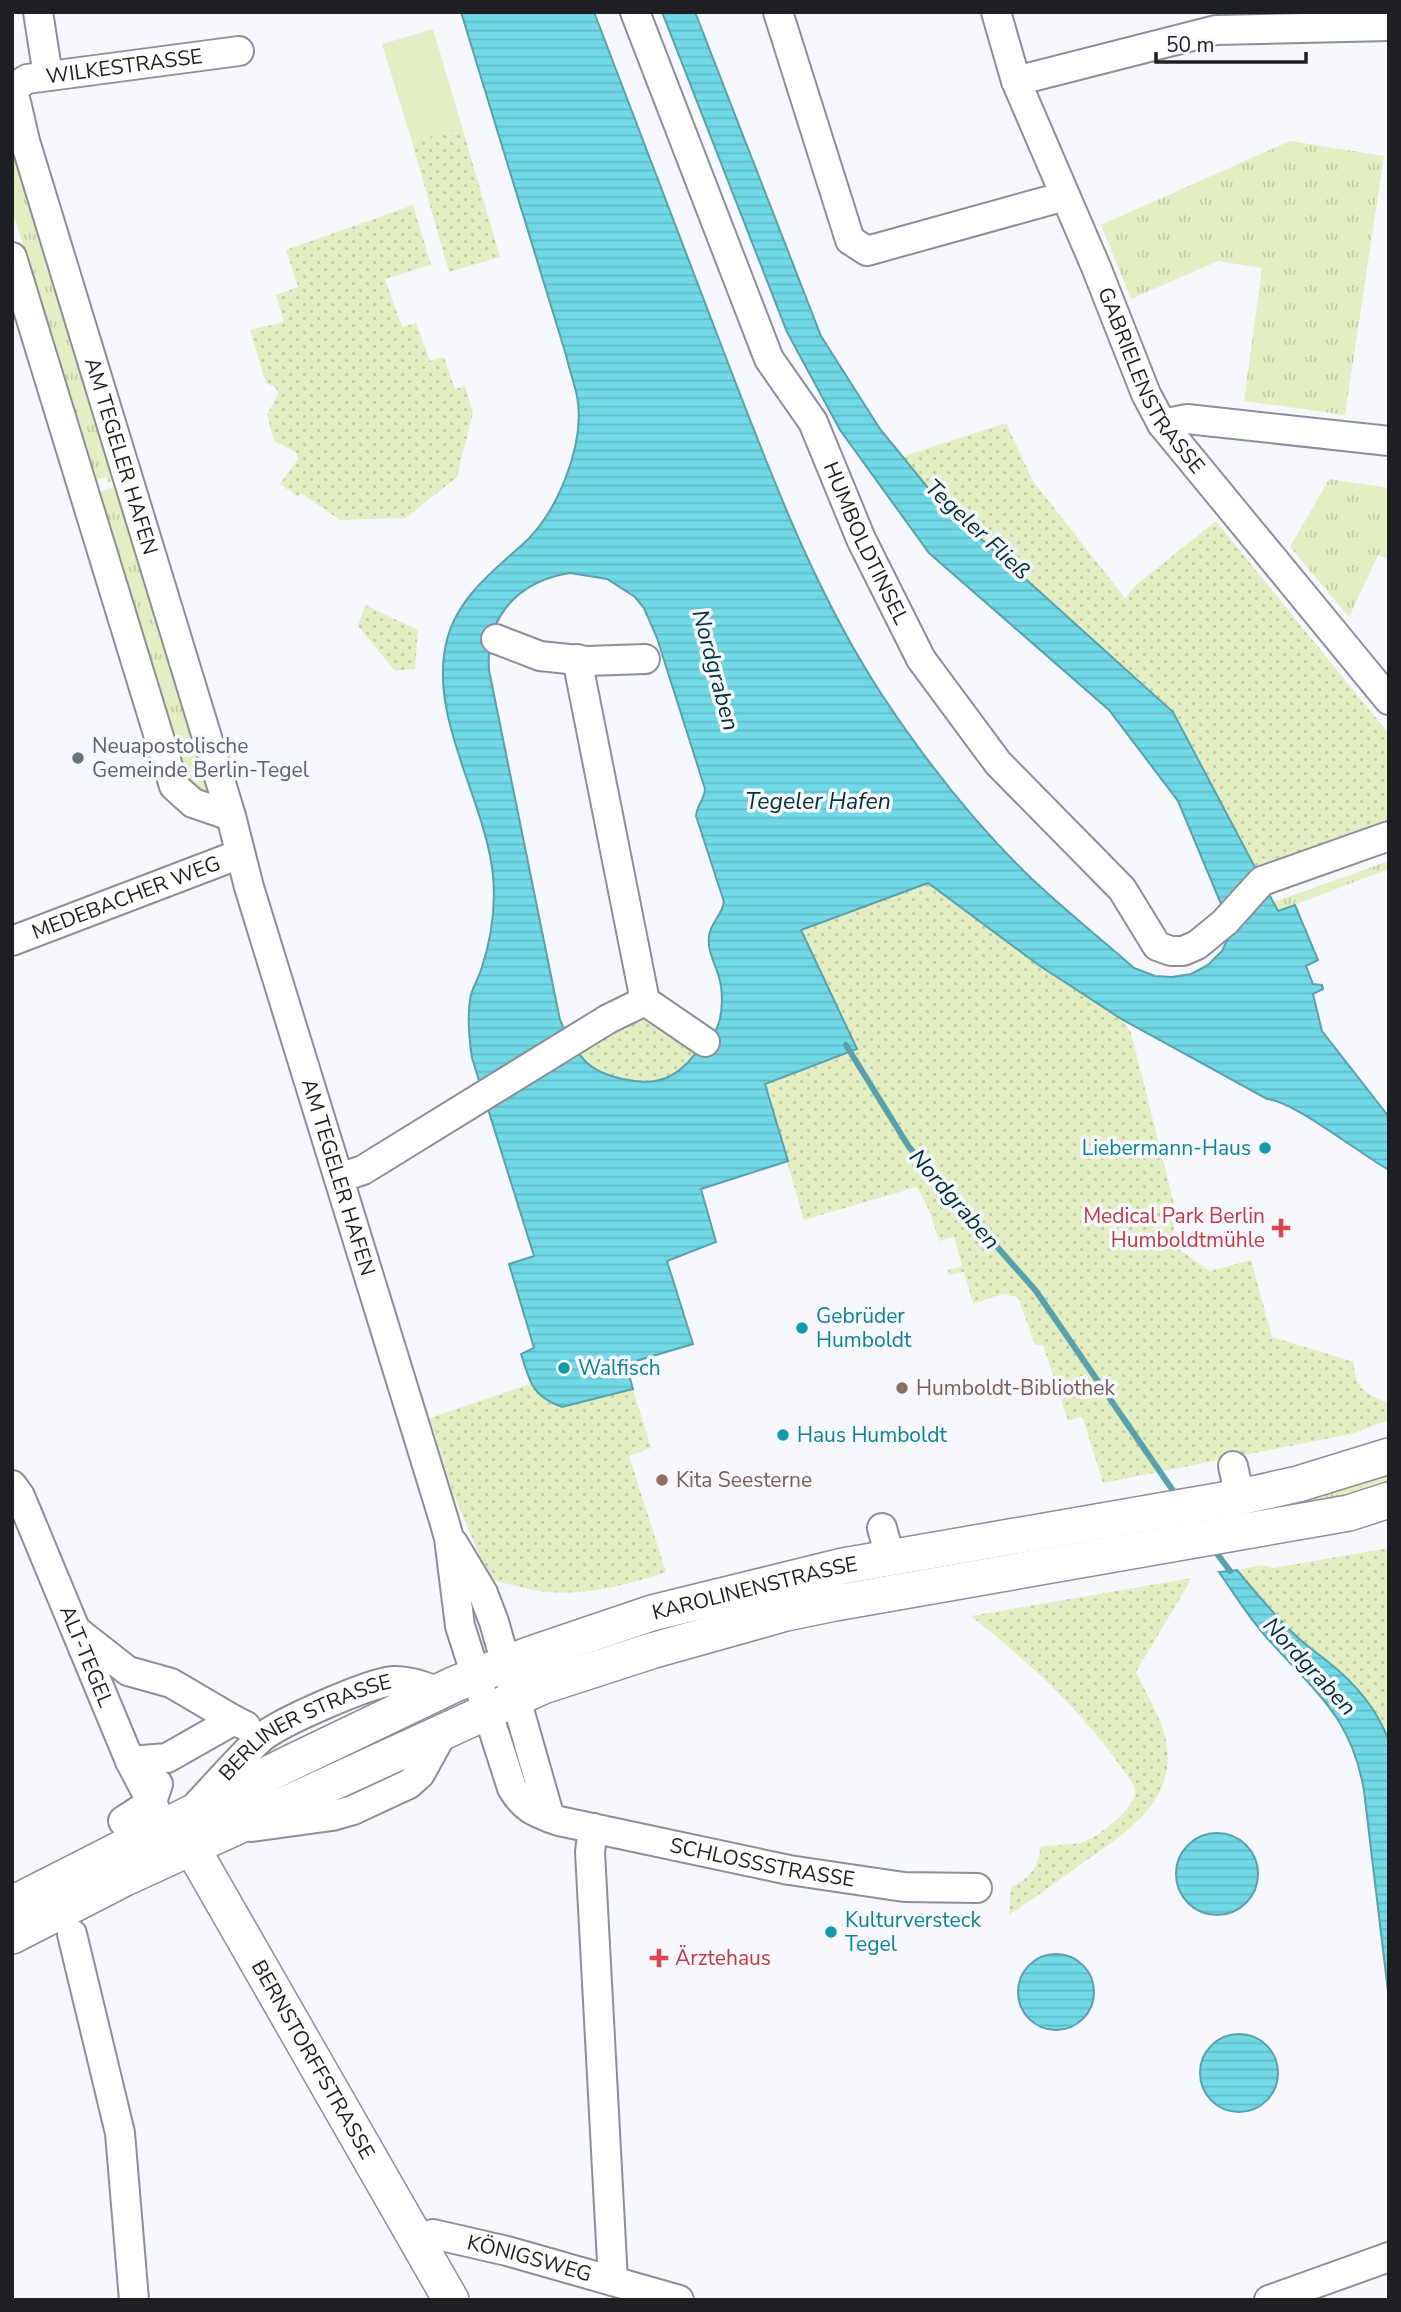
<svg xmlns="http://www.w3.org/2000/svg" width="1401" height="2312" viewBox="0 0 1401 2312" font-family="'Nunito Sans',sans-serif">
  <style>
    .grass { fill: url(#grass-tufts) }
    .park { fill: url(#park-dots) }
    .pitch { fill: #e3eec2 }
    .water { fill: url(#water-rules); stroke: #59a1ac; stroke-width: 2; fill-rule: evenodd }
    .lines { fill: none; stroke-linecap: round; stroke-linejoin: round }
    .stream { stroke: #59a1ac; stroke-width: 6 }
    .minor-casing { stroke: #8c8f9a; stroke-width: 32 }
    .major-casing { stroke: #8c8f9a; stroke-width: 38 }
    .minor { stroke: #fff; stroke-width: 28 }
    .major { stroke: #fff; stroke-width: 35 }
    .worship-dot { fill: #6b7280; stroke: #f7f8fd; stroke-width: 2.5 }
    .culture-dot { fill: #0f9aa8; stroke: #f7f8fd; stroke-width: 2.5 }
    .health-dot { fill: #e0444e; stroke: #f7f8fd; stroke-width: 2.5 }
    .education-dot { fill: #8d6e63; stroke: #f7f8fd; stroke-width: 2.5 }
    .labels { text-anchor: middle; stroke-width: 7; stroke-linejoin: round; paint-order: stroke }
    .street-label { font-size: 21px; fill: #1e1f23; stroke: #f7f8fd }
    .worship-label { font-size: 21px; fill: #5b616d; stroke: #f7f8fd; text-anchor: start }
    .culture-label { font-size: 21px; fill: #0d838f; stroke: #f7f8fd; text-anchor: start }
    .health-label { font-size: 21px; fill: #be3a42; stroke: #f7f8fd; text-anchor: end }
    .education-label { font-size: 21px; fill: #785e54; stroke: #f7f8fd; text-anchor: start }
    .water-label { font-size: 23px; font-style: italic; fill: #003238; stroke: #f7f8fd }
  </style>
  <defs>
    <pattern id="grass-tufts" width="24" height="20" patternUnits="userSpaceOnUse" patternTransform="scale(1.75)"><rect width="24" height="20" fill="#e3eec2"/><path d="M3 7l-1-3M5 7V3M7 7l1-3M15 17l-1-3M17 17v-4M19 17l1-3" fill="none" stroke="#c2cca6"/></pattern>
    <pattern id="park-dots" width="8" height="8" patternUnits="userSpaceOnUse" patternTransform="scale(1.75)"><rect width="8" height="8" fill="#e3eec2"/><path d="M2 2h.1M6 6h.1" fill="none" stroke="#c2cca6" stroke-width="1.8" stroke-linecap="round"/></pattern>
    <pattern id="water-rules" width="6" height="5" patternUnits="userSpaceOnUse" patternTransform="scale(1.75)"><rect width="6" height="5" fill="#72d9e7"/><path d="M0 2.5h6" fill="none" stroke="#62bac6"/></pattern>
  </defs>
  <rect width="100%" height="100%" fill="#f7f8fd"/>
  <path class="grass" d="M1290,141L1384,156L1345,415L1244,401L1262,268L1218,261L1131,299L1101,225Z
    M12,147L109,468L117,472L112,481L108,482L106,477L89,482L92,471L12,209Z
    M1329,479L1389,488V560L1378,555L1349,617L1290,547Z
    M121,485L117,495L202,771L210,776L212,796L190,790L92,494Z
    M1389,861V869L1278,911L1274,902Z
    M1389,1472V1488L1287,1510L1216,1516Z"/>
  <path class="park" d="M462,127L500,257L449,272L412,142Z
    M413,205L431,265L385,279L402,327L416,323L430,361L444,357L455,389L465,386L473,412L457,477L406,518L340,520L301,493L298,497L280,484L298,459L296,452L274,441L267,415L278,394L276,388L266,383L250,330L284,322L276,295L298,287L286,250Z
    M1006,423L1033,481L1125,598L1136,585L1216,521L1389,734V826L1257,873L1173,712L977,537L937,499L901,457Z
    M365,605L418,630L415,669L395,671L358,626Z
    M929,883L1040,966L1123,1020L1131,1033L1176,1211L1172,1244L1210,1271L1251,1260L1272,1337L1354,1362C1353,1387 1367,1395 1389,1403V1420L1351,1434L1103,1483L1082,1416L1068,1421L1043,1345H1035L1018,1297L1002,1294L973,1304L964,1272L949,1275L948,1270L962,1266L954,1237L939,1241L930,1212L917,1187L804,1220L764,1084L856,1049L801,930Z
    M650,1012L702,1046C691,1059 680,1073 664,1079C641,1086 608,1078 589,1064C583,1060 578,1053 574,1048Z
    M530,1384L545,1400L562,1407L633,1389L651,1448L629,1456L666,1572C625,1586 582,1597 538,1591C522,1588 506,1583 490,1580L453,1493L430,1418Z
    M1389,1548V1741C1377,1709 1354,1682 1327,1661C1316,1652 1304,1644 1294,1634C1273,1614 1255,1592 1237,1570L1262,1565L1273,1568Z
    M1192,1578L1136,1672C1147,1696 1163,1719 1167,1746C1175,1803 1124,1834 1084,1862C1059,1880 1034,1898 1009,1915L1011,1887C1029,1879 1040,1866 1040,1847C1054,1845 1070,1845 1083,1842C1097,1838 1137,1807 1135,1791C1134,1782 1124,1772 1119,1764C1077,1706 1026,1660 971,1616Z"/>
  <path class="pitch" d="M433,29L462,127L412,142L382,44Z"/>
  <path class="water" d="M461,12H594C639,129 684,246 728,363C772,477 816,595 884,698C926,761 974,823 1029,876C1062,908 1099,937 1134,968L1155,976L1172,977L1191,974L1208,965L1222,951L1230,934L1224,911L1178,801L1109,710L929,553L840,430L787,332L662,12H695L821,336L880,429L937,499L1173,712L1278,911L1295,905L1318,960L1306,966L1313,984L1322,985L1323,989L1313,994L1322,1031L1389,1117V1170C1360,1154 1294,1101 1267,1099L1123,1020L1040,966L928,883L801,930L857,1049L765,1084L788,1161L701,1189L716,1242L667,1261L693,1344L626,1364L633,1389L562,1407C532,1396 530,1383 521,1354L534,1348L509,1264L534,1256L472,1058C469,1038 467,1020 470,1000C471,989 478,980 481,970C491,940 496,908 493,876C486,801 429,720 446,644C455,601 490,573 522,545C557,514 586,444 577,396C574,382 569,369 566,355ZM570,573L607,579L635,597L644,608L657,638L705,789C704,800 697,805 696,816L724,902C722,915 710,924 709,936C707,950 715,964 719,977C723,991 723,1012 718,1025C716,1034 704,1043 698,1050C689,1062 680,1072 666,1078C644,1087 602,1078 585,1061C573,1049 567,1035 560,1020L489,670C485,616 519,581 570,573Z
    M1237,1570C1255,1592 1273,1614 1294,1634C1304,1644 1316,1652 1327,1661C1354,1682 1377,1709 1389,1741V2000L1364,1791C1352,1717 1314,1691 1267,1638C1249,1618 1235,1595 1219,1572Z
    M1176 1874a41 41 0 1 1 82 0a41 41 0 1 1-82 0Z
    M1018 1992a38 38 0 1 1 76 0a38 38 0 1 1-76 0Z
    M1200 2073a39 39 0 1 1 78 0a39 39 0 1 1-78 0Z"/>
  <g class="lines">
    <path class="stream" d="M846,1045L909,1147L1036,1291L1176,1495
      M1212,1547L1230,1571"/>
    <g class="minor-casing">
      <g id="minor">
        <path d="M38,12L48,76"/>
        <path id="s1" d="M635,12L769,359L813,422L861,539L921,659L998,763L1122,889L1157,946L1171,951H1183L1197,945L1225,922L1262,881L1389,836"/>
        <path d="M778,12L850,240L867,251L1065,196"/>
        <path id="s2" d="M996,12L1016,81L1096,267L1146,394L1162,424L1389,700"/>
        <path d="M1016,81L1216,30L1389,26"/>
        <path id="s3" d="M12,89L27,79L239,51"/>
        <path id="s4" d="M12,97L16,102L25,141L231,816L249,887L443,1517L449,1538L460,1626L512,1788C525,1810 537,1813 559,1821L789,1870L904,1887L977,1888"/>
        <path d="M12,257L174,786L193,803L231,816"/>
        <path d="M1162,424L1187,419L1389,441"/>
        <path d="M496,639L540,656L587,661L645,659"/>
        <path d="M577,659L645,1001L705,1042"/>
        <path id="s5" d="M12,941L240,854"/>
        <path d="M339,1178L363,1170L608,1019L645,1001"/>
        <path d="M1233,1466L1240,1497"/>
        <path id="s6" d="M12,1485L20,1496L130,1761L164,1826"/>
        <path d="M882,1528L890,1557"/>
        <path d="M453,1543L483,1593L494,1622L550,1818"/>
        <path d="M77,1631L128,1671L171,1683L234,1720"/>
        <path d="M130,1761L167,1758L234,1720L246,1726"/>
        <path id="s7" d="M198,1804C219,1782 239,1758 261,1738C280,1722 369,1683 393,1681C409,1680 425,1687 440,1692"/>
        <path d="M123,1821L152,1802L158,1784"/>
        <path d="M251,1827L332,1816L353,1810L409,1784L420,1774L442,1734"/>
        <path d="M593,1828L590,1852L613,2281"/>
        <path d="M72,1934L120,2133L134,2300"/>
        <path id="s8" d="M418,2241L433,2234L507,2251L679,2300"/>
        <path d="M1269,2300L1389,2257"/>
      </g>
    </g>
    <g class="major-casing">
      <g id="major">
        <path id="s9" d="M180,1827L451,2300"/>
        <path id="s10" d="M12,1904L286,1765L455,1684L531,1654L652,1613L843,1566L1240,1497L1298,1484L1389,1456"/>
        <path d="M12,1936L125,1878L543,1686L651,1651L786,1613L835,1603L1349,1513L1389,1500"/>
      </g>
    </g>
    <use href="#minor" class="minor"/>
    <use href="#major" class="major"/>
  </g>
  <circle class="worship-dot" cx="78" cy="758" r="7"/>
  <g class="culture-dot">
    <circle cx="1265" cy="1148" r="7"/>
    <circle cx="802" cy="1328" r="7"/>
    <circle cx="564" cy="1368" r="7"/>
    <circle cx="783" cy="1435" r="7"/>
    <circle cx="831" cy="1932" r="7"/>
  </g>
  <g class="health-dot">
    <path d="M1277.5 1217.5h7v7h7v7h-7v7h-7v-7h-7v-7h7z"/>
    <path d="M655.5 1947.5h7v7h7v7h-7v7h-7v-7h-7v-7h7z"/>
  </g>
  <g class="education-dot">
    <circle cx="902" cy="1388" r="7"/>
    <circle cx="662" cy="1480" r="7"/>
  </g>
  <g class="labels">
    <g class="street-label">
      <text dy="7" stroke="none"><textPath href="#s3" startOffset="116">WILKESTRASSE</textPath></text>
      <text dy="7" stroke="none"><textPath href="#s2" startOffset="401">GABRIELENSTRASSE</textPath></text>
      <text dy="7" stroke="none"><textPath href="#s4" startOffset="376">AM TEGELER HAFEN</textPath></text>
      <text dy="7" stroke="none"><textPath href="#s1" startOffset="581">HUMBOLDTINSEL</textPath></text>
      <text dy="7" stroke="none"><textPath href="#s5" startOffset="122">MEDEBACHER WEG</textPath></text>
      <text dy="7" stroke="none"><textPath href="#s4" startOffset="1129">AM TEGELER HAFEN</textPath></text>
      <text dy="7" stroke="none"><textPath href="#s10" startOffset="810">KAROLINENSTRASSE</textPath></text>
      <text dy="7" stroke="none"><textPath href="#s6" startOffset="187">ALT-TEGEL</textPath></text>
      <text dy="7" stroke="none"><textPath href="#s7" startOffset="135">BERLINER STRASSE</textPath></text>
      <text dy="7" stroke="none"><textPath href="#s4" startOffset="2032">SCHLOSSSTRASSE</textPath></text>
      <text dy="7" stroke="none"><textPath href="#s9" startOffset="268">BERNSTORFFSTRASSE</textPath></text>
      <text dy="7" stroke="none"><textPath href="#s8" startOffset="116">KÖNIGSWEG</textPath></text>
    </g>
    <g class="worship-label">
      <text x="92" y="753">Neuapostolische<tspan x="92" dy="24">Gemeinde Berlin-Tegel</tspan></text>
    </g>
    <g class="culture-label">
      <text x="1251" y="1155" text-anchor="end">Liebermann-Haus</text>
      <text x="816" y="1323">Gebrüder<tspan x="816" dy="24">Humboldt</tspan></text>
      <text x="578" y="1375">Walfisch</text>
      <text x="797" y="1442">Haus Humboldt</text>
      <text x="845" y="1927">Kulturversteck<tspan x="845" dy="24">Tegel</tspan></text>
    </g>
    <g class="health-label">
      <text x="1265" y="1223">Medical Park Berlin<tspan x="1265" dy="24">Humboldtmühle</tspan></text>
      <text x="675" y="1965" text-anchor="start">Ärztehaus</text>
    </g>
    <g class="education-label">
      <text x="916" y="1395">Humboldt-Bibliothek</text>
      <text x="676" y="1487">Kita Seesterne</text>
    </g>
    <g class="water-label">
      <text transform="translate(978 529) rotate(43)" y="8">Tegeler Fließ</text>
      <text transform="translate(716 670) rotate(75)" y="8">Nordgraben</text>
      <text x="818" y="809">Tegeler Hafen</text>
      <text transform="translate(955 1199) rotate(49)" y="8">Nordgraben</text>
      <text transform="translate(1310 1666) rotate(47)" y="8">Nordgraben</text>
    </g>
  </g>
  <rect width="1401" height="2312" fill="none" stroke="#1e1f23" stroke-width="28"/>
  <path d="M1156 52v10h150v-10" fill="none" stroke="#1e1f23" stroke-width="3.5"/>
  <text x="1166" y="52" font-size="21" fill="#1e1f23" stroke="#f7f8fd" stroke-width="5" paint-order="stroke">50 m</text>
</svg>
